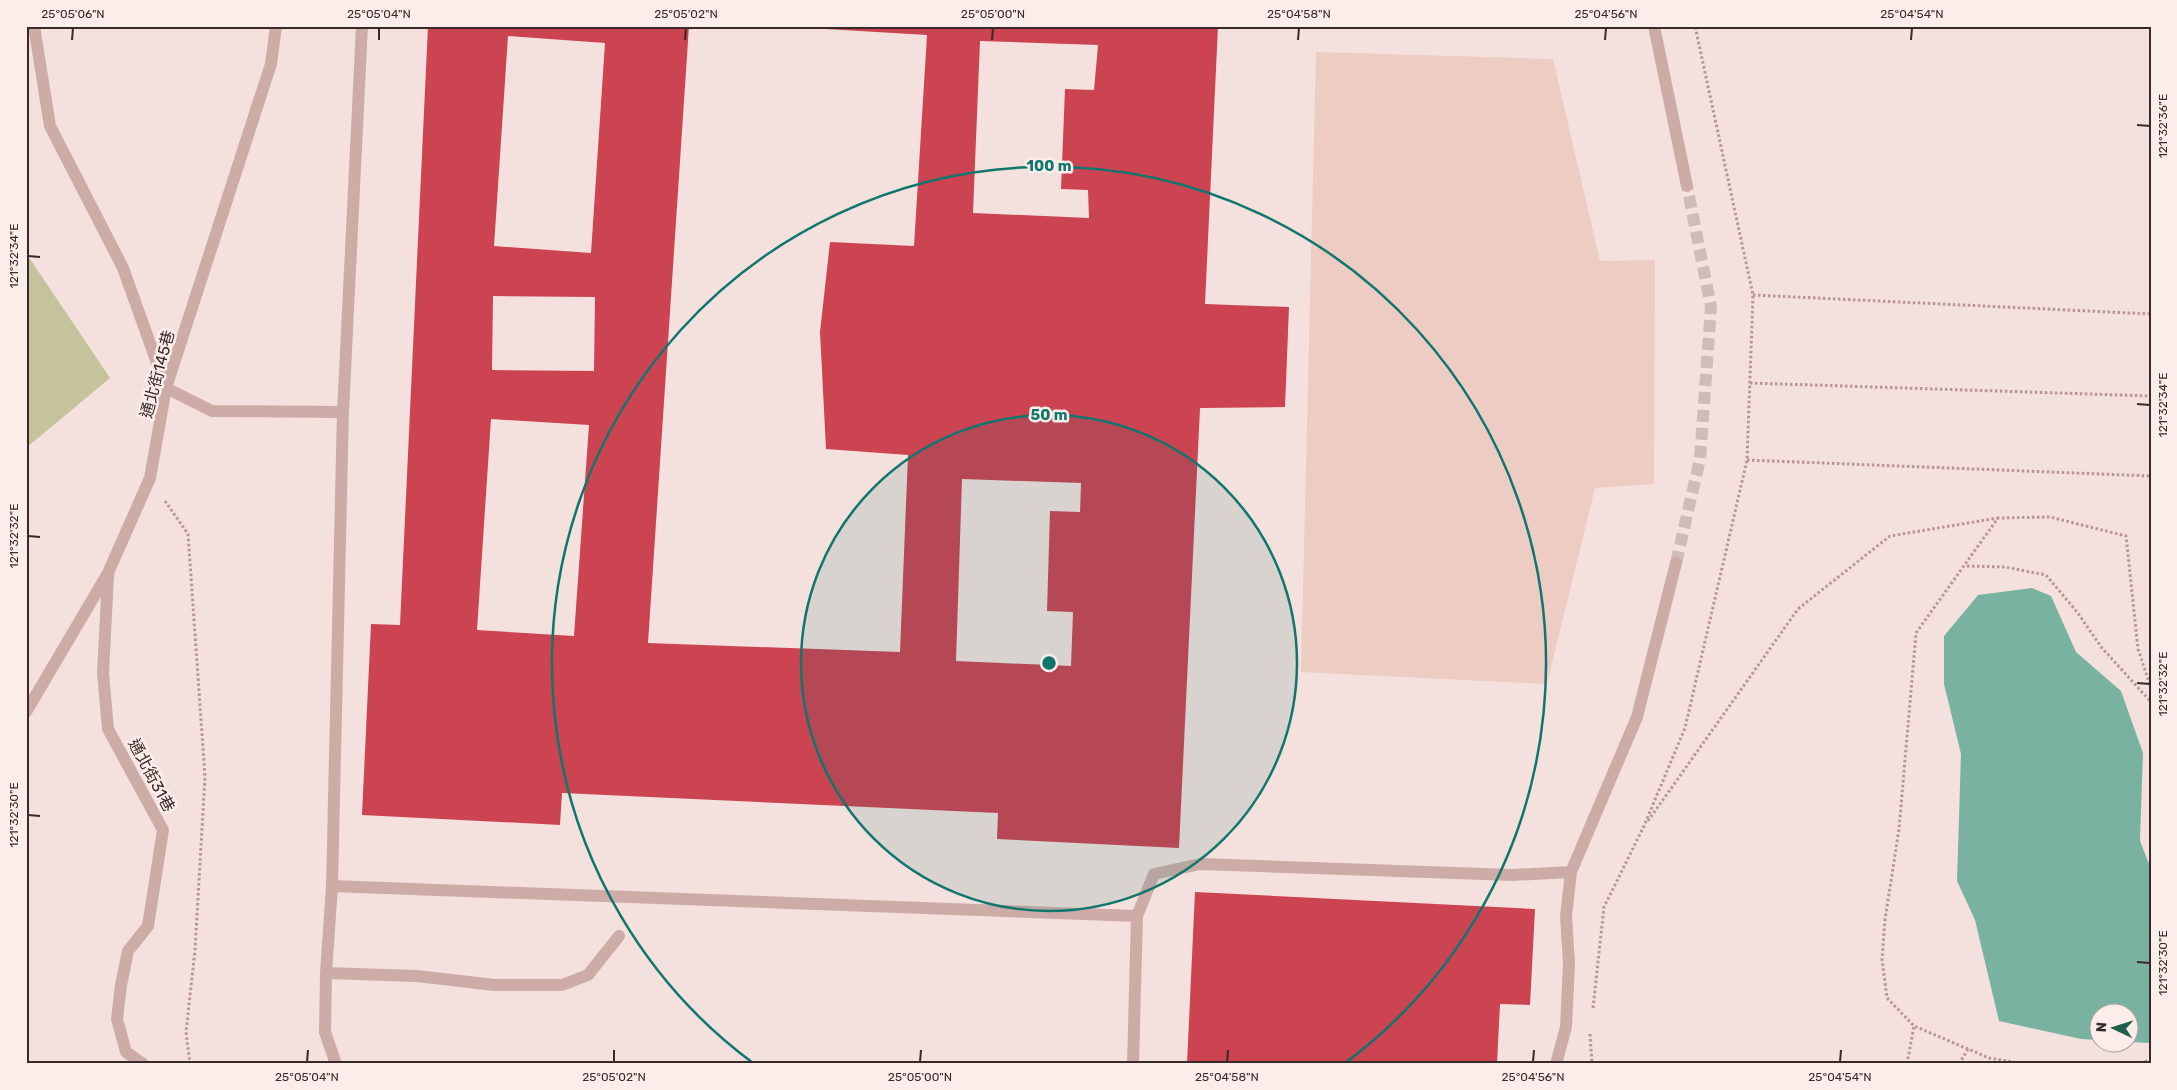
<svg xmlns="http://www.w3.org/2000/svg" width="2177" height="1090" viewBox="0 0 2177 1090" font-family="Rubik,'Noto Sans TC',sans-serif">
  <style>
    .green { fill: #c4c39c }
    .plaza { fill: #ecccc3 }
    .water { fill: #7ab2a1 }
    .building { fill: #cc4351; fill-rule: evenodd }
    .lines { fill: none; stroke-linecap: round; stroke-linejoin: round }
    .minor-tunnel { stroke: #cfbcb9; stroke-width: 12; stroke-dasharray: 12 6; stroke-linecap: butt }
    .path { stroke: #b89592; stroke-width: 3; stroke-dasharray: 2.5 2.5; stroke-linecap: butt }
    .minor { stroke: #cdaca8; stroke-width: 12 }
    .ticks { fill: none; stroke: #392929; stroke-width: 2 }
    .ring { fill: none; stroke: #0f766e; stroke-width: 2.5 }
    .labels { text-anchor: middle; stroke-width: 5; stroke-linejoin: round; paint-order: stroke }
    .street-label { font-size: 16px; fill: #392929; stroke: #fbedea }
    .centre { fill: #0f766e; stroke: #fbedea; stroke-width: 2.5 }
    .ring-label { font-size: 15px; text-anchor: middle; font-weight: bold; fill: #0f766e; stroke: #fbedea; stroke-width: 5; stroke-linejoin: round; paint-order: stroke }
    .neatline { fill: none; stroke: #392929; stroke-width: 2 }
    .ticks-label { font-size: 12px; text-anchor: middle; fill: #392929 }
  </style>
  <rect width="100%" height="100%" fill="#f4e1dd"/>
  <path class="green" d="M26,253L110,378L26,448Z"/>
  <path class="plaza" d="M1316,52L1553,59L1600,261L1655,260L1654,484L1595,488L1547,684L1301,672Z"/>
  <path class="water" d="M2032,588L2051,596L2076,652L2121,691L2143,753L2140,841L2151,869V1042L2148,1043L2130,1042V1012H2100L2099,1040L2081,1039L1999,1021L1975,920L1957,881L1961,754L1944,684V636L1978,595Z"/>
  <path class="building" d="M428,26H689L648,643L900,652L908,455L826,449L820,332L830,242L914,246L927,35L775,26H1218L1205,304L1289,307L1285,407L1200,408L1179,848L997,839L998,813L562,793L560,825L362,815L371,624L400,625ZM508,36L605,43L591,253L494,246ZM980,41L1098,45L1094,90L1065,89L1061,189L1088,190L1089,218L973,213ZM493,296L595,297L594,371L492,370ZM491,419L589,425L574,636L477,630ZM962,479L1081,483L1080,512L1050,511L1047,611L1073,612L1071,666L956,661Z
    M1195,892L1535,909L1530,1005L1500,1004L1497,1064H1187Z"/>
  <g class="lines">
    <path class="minor-tunnel" d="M1676,563L1700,459L1711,307L1687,186"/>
    <path class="path" d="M1753,295L2151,314
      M1750,383L2151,396
      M1747,460L2151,476
      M165,501L188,534L205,777L195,950L186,1032L190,1064
      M1967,566L2005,567L2046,575L2077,612L2102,648L2151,702
      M1648,821L1798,609L1890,536L1998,518
      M1593,1008L1604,907L1644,826L1685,728L1747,460L1753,295L1695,26
      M1590,1034L1592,1064
      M1968,1049L1914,1026L1887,998L1882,959L1885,920L1899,829L1916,633L1998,518L2050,517L2126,536L2138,649L2151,688
      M1907,1064L1914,1026
      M1959,1064L1968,1049L1989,1058L2025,1064
      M2135,1064L2151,1060"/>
    <path class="minor" d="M34,26L50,126L123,268L166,388L212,411L343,412
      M1654,26L1687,186
      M108,576L103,673L108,729L163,830L148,926L128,951L121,985L117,1019L126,1052L143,1064
      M26,712L108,573L150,478L166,388L271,64L276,26
      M332,886L1137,916
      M326,973L417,976L494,985H562L588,975L619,936
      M336,1064L325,1032L326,973L332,886L343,412L362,26
      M1133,1064L1137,916L1154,874L1200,864L1512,875L1571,872L1637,717L1676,563
      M1556,1064L1566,1027L1569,964L1566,916L1571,872"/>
  </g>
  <path class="ticks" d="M72,40L73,28M379,40V28M685,40L686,28M992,40L993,28M1298,40L1299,28M1605,40L1606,28M1911,40L1912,28M2137,125L2150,126M28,256L40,257M2137,404L2150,405M28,536L40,537M2137,683L2150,684M28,815L40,816M2137,962L2150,963M307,1062L308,1050M614,1062V1050M920,1062L921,1050M1227,1062L1228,1050M1533,1062L1534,1050M1840,1062L1841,1050"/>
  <circle cx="1049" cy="663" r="248" fill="#0f766e" fill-opacity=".12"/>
  <g class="ring">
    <circle cx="1049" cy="663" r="248"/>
    <path d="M753 1063A497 497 0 1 1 1345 1063"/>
  </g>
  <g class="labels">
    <g class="street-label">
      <text transform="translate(157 374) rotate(-75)" y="6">通北街145巷</text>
      <text transform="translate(152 775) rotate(62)" y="6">通北街31巷</text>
    </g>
  </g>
  <circle cx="1049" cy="663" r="8" class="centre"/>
  <g class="ring-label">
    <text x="1049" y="171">100 m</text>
    <text x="1049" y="420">50 m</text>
  </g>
  <rect width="2177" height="1090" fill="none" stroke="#fbedea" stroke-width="55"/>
  <g transform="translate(2114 1028) rotate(274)"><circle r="24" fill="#fbedea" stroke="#ad9f9d"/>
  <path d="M0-4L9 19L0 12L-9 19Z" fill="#1c5d4b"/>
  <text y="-8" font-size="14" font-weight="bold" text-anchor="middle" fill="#392929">N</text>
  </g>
  <rect x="28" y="28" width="2122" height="1034" class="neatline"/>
  <g class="ticks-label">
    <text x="73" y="18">25°05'06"N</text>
    <text x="379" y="18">25°05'04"N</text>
    <text x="686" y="18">25°05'02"N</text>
    <text x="993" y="18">25°05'00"N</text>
    <text x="1299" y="18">25°04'58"N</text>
    <text x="1606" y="18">25°04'56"N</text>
    <text x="1912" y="18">25°04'54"N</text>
    <text transform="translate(2163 126) rotate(-90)" y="4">121°32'36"E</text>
    <text transform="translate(14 256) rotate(-90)" y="4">121°32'34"E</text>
    <text transform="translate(2163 405) rotate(-90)" y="4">121°32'34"E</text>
    <text transform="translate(14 536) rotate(-90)" y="4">121°32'32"E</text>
    <text transform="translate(2163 684) rotate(-90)" y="4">121°32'32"E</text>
    <text transform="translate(14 815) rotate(-90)" y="4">121°32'30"E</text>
    <text transform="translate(2163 963) rotate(-90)" y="4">121°32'30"E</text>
    <text x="307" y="1081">25°05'04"N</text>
    <text x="614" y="1081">25°05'02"N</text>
    <text x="920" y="1081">25°05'00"N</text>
    <text x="1227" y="1081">25°04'58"N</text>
    <text x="1533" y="1081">25°04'56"N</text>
    <text x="1840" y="1081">25°04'54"N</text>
  </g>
</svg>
